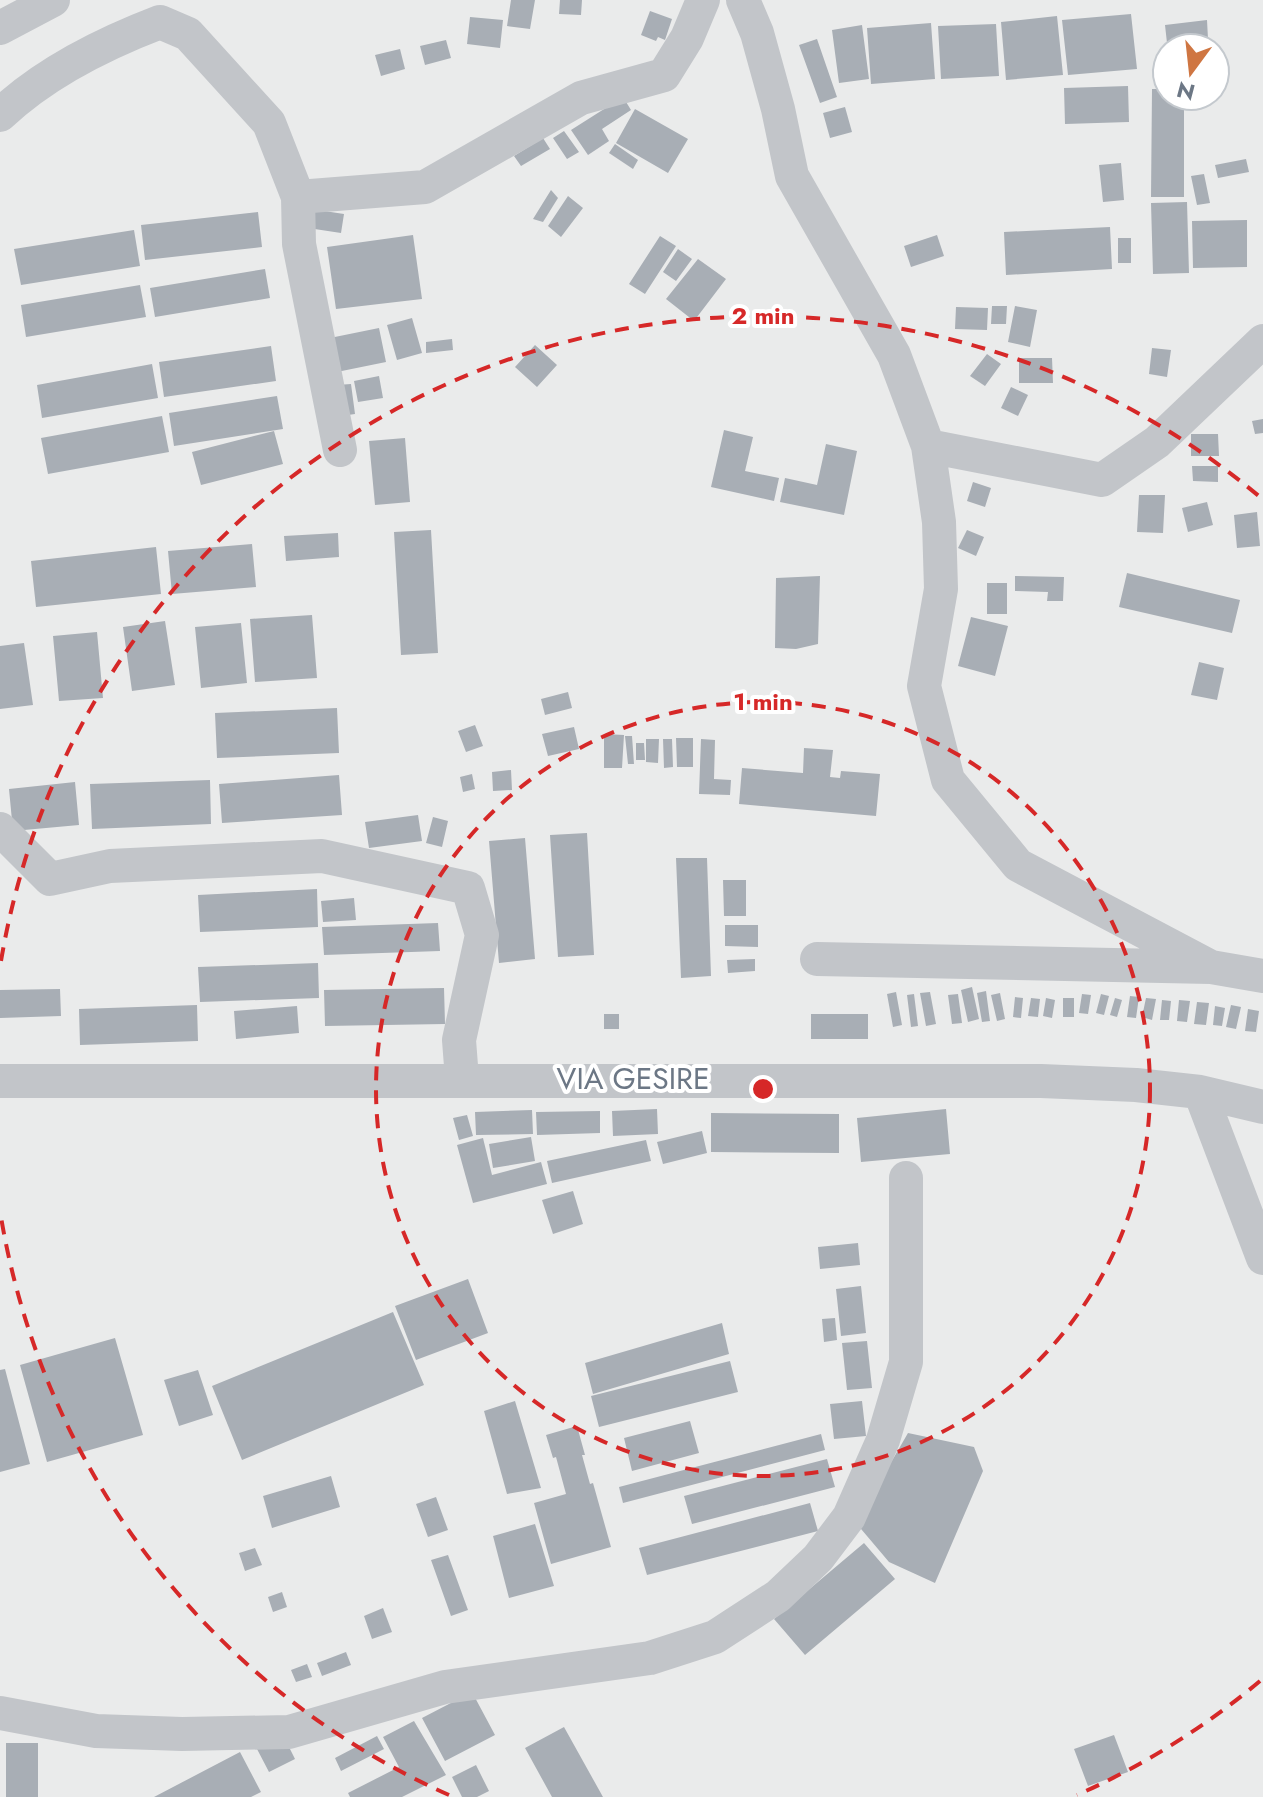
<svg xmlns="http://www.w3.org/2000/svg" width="1263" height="1797" viewBox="0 0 1263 1797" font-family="Jost,sans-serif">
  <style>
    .built { fill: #eaebeb; fill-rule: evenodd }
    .building { fill: #a8aeb5 }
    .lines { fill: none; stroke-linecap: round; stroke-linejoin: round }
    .street { stroke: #c2c5c9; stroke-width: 34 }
    .ring { fill: none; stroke: #d62828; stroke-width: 4; stroke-dasharray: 14 10 }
    .labels { text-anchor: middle; stroke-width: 8; stroke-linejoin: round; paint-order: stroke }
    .street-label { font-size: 30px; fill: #6c7785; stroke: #fff }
    .centre { fill: #d62828; stroke: #fff; stroke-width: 4 }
    .ring-label { font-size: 24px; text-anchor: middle; font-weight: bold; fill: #d62828; stroke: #fff; stroke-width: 8; stroke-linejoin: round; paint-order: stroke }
  </style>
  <rect width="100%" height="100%" fill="#f9faf8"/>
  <path class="built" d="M0,0H1263V1797H0ZM1167,48H1215V96H1167Z"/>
  <path class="building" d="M511,0H535L530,29L507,26Z
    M560,0H582L581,15L559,14Z
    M650,11L672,19L665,40L658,37L656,41L641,35Z
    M1131,14L1137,69L1068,75L1062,20Z
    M1057,16L1063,75L1006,80L1001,22Z
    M470,17L503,20L500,48L467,44Z
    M1207,20L1208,39L1167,43L1165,25Z
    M931,23L935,79L871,84L867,28Z
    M996,24L999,76L941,79L938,26Z
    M862,25L869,79L839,83L832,30Z
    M817,39L837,97L820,103L799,45Z
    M446,40L451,58L425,65L420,46Z
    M400,49L405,69L381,76L375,55Z
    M1128,86L1129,122L1065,124L1064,88Z
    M1152,89H1167V96H1184V197H1151Z
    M623,97L631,110L602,129L609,141L588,155L571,130Z
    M845,107L852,132L830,138L823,113Z
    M635,109L688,139L668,173L616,143Z
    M564,131L579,152L567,159L553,138Z
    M543,138L550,149L521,166L514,156Z
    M615,144L638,160L633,169L609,153Z
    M1246,159L1249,172L1218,178L1215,165Z
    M1121,163L1124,200L1103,202L1099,165Z
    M1204,174L1210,203L1197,205L1191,176Z
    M551,190L558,198L543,222L533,219Z
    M568,196L583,208L561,237L548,226Z
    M1187,202L1189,273L1153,274L1151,203Z
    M311,209L344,214L341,233L308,228Z
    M258,212L262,247L145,260L141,225Z
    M1247,220V267L1193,268L1192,221Z
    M1110,227L1112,269L1006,275L1004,232Z
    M134,230L140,266L21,285L14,249Z
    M413,235L422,299L336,309L327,247Z
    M937,235L944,256L911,267L904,246Z
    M660,236L676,246L645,294L629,284Z
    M1118,238H1131V263H1118Z
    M678,249L692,259L676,281L663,272Z
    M698,259L726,279L694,321L666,299Z
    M265,269L270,298L155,317L150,288Z
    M140,285L146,317L26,337L21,305Z
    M992,306H1007L1006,324H991Z
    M1015,306L1037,310L1030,347L1008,342Z
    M956,307L988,308L987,330L955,329Z
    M412,318L422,353L397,360L387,325Z
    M379,328L386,362L327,374L320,340Z
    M452,339L453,350L426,353V342Z
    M535,345L557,365L537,387L515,367Z
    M271,346L276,381L164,397L159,362Z
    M1152,348L1171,350L1167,377L1149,374Z
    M987,354L1001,364L985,386L970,376Z
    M1019,358H1052L1053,383H1019Z
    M152,364L158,398L42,418L37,385Z
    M379,376L383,398L358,402L354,381Z
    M351,384L355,414L341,416L337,385Z
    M1011,387L1028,395L1018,416L1001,408Z
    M277,396L283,429L174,446L169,413Z
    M162,416L169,452L48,474L41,438Z
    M1263,419V433L1255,434L1252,421Z
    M724,430L753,437L745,471L779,478L774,501L711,487Z
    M274,431L283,464L201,485L192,452Z
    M1191,434H1218L1219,456H1191Z
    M405,438L410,502L375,505L369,441Z
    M826,444L857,451L844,515L780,502L785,478L817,485Z
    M1192,466H1218V482L1193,481Z
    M973,482L991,488L985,507L967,501Z
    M1139,495H1165L1163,533L1137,532Z
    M1207,502L1213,525L1188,532L1182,508Z
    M1257,512L1260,546L1237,548L1234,515Z
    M431,530L438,653L401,655L394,532Z
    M967,530L984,537L976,556L958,548Z
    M338,533L339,557L286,561L284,536Z
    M252,544L256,587L172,594L168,551Z
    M156,547L161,594L36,607L31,561Z
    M1127,573L1240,600L1232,633L1119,607Z
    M820,576L818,644L796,649L775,648L776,578Z
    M1015,576L1064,577L1063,601H1047L1048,592L1015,591Z
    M987,583H1007V614H987Z
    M312,615L317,678L255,682L250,619Z
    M971,617L1008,626L995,676L958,666Z
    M165,621L175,685L132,691L123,627Z
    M241,623L247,683L201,688L195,627Z
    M97,632L103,698L59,701L53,636Z
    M24,643L33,705L0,709V646Z
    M1199,662L1224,668L1217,700L1191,695Z
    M568,692L572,708L545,715L541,699Z
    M337,708L339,753L217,758L215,713Z
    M475,725L483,746L466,752L458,731Z
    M574,727L579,749L548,756L542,734Z
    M604,734L624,735L622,768H604Z
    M625,736H632L634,764H628Z
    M676,738H693V767H677Z
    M646,739H659L658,763L646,762Z
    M663,739H672L673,767L664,768Z
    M701,739L715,740L714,779L731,780L730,795L699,794Z
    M636,743H644L645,760H636Z
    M804,748L833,750L830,777L840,778L841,771L880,774L876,816L739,804L742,768L803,773Z
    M511,770L512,790L493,791L492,772Z
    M472,774L475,789L463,792L460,777Z
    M339,775L342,815L222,823L219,784Z
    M210,780L211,824L92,829L90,784Z
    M75,782L79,825L13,831L9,789Z
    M418,815L422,841L369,848L365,822Z
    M433,817L448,821L442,847L426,843Z
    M587,833L594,955L558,957L550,835Z
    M525,838L535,959L499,963L489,841Z
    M676,858H707L711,976L681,978Z
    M723,880H746V916H724Z
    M317,889L318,927L200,932L198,895Z
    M354,898L356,920L323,922L321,901Z
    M438,923L440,951L324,955L322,927Z
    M725,925H758V947L725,946Z
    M755,959V971L728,973L727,960Z
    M318,963L319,998L200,1002L198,967Z
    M972,987L979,1019L968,1022L961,990Z
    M444,988L445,1024L325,1026L324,990Z
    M60,989L61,1016L0,1018V990Z
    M986,991L990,1021L982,1022L977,993Z
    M896,992L902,1025L893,1027L887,994Z
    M930,992L936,1024L926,1026L920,993Z
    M1000,993L1005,1019L997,1021L991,995Z
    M914,994L918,1026L911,1027L907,995Z
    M958,994L962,1023L952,1024L948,995Z
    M1082,994L1091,995L1088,1014L1079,1013Z
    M1101,994L1109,996L1104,1015L1096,1013Z
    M1130,996L1139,997L1136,1018L1127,1017Z
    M1015,997L1023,998L1021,1018L1013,1017Z
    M1031,998L1040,999L1038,1017L1028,1016Z
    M1046,998L1055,1000L1052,1018L1043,1016Z
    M1063,998H1074V1017H1063Z
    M1115,998L1122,1000L1117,1017L1110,1015Z
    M1146,998L1156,999L1152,1020L1142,1017Z
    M1162,1000L1171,1001L1169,1020H1160Z
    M1179,1000L1190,1001L1187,1022L1177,1021Z
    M1197,1002L1209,1003L1206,1025L1194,1024Z
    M197,1005L198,1041L80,1045L79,1009Z
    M1231,1005L1241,1007L1236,1029L1226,1027Z
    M297,1006L299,1033L236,1039L234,1011Z
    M1215,1006L1225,1008L1222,1026L1213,1025Z
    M1248,1009L1259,1011L1256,1032L1245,1031Z
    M604,1014H619V1029H604Z
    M811,1014H868V1039H811Z
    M657,1109L658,1134L613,1136L612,1111Z
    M946,1109L950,1154L861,1162L857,1118Z
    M532,1110L533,1134L476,1135L475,1112Z
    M600,1111V1133L537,1135L536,1112Z
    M711,1113L839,1114V1153L711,1152Z
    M467,1115L473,1136L459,1140L453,1118Z
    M702,1131L707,1153L663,1164L657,1142Z
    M531,1137L535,1161L493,1168L489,1144Z
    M483,1138L492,1175L541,1162L547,1184L473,1203L457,1145Z
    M646,1140L651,1161L552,1183L547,1161Z
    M573,1191L583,1224L553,1234L542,1200Z
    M858,1243L860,1265L820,1269L818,1247Z
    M468,1279L488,1333L416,1360L395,1306Z
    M861,1286L866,1333L841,1336L836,1289Z
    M393,1312L424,1385L242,1460L212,1386Z
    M835,1318L837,1340L824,1342L822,1319Z
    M722,1323L729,1354L593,1394L585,1363Z
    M115,1338L143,1435L47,1462L20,1365Z
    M867,1341L872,1388L847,1390L842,1343Z
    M730,1361L738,1392L599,1427L591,1396Z
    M5,1369L30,1464L0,1472V1370Z
    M198,1370L213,1415L179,1426L164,1380Z
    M515,1401L541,1488L507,1494L484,1411Z
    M862,1401L866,1436L834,1439L830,1404Z
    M690,1421L699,1453L632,1471L624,1438Z
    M577,1426L585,1455H582L590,1484L593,1483L611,1547L551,1564L534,1503L566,1494L556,1457L553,1458L546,1435Z
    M908,1433L974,1447L983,1471L935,1583L889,1562L856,1523Z
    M821,1434L825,1450L623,1503L619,1487Z
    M827,1459L835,1487L692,1524L684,1496Z
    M331,1476L340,1507L272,1528L263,1496Z
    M436,1497L448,1530L428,1537L416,1504Z
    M810,1503L818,1531L647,1575L639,1548Z
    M535,1524L554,1586L509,1598L493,1536Z
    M864,1543L895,1579L805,1655L774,1619Z
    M255,1548L262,1565L245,1571L239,1553Z
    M448,1555L468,1610L451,1616L431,1560Z
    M282,1592L287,1607L273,1612L268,1597Z
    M383,1608L392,1632L372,1639L364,1616Z
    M346,1652L351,1665L322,1676L317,1663Z
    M307,1664L312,1677L296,1682L291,1670Z
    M472,1692L495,1735L445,1761L422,1718Z
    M414,1721L446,1775L402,1797H350L348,1793L399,1767L383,1737Z
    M564,1727L603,1797H552L525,1748Z
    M283,1735L295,1759L269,1772L257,1749Z
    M1114,1735L1128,1772L1088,1786L1074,1749Z
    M377,1736L384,1749L341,1771L335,1758Z
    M6,1743H38V1797H6Z
    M240,1752L261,1792L251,1797H154Z
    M476,1765L489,1791L477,1797H462L452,1777Z"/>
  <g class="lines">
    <path class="street" d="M743,0L757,33L778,109L792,176L894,355L928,446L939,522L941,589L924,686L948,780L1018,865L1211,967
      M0,28L53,0
      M0,115C43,74 105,43 160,22L188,34L269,123L298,197
      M928,446L1102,480L1157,442L1263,341
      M340,450L299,244L298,197L425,187L581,98L664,75L687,38L703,0
      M0,829L50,879L110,866L322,856L468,888L482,935L459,1040L462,1079
      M817,959L1211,967L1263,976
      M0,1081H1041L1136,1085L1200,1092L1263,1107
      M1200,1092L1263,1258
      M0,1713L96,1731L182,1734L289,1732L445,1687L650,1658L715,1637L778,1596L818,1558L849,1517L883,1440L906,1362V1178"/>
  </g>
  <g class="ring">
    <circle cx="763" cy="1089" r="387"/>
    <path d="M1260 1681A773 773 0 0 1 1077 1795M449 1795A773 773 0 0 1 1 1217M1 961A773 773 0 0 1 1260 497"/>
  </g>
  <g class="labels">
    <g class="street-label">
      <text x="633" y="1089">VIA GESIRE</text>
    </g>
  </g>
  <circle cx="763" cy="1089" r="12" class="centre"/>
  <g class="ring-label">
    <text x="763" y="324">2 min</text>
    <text x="763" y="710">1 min</text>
  </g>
  <g transform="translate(1191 72) rotate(195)"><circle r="38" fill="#ffffff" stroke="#c4c9ce" stroke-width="2"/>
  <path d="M0-6L14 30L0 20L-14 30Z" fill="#cf7642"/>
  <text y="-12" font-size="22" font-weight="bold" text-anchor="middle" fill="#6c7785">N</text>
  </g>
</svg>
